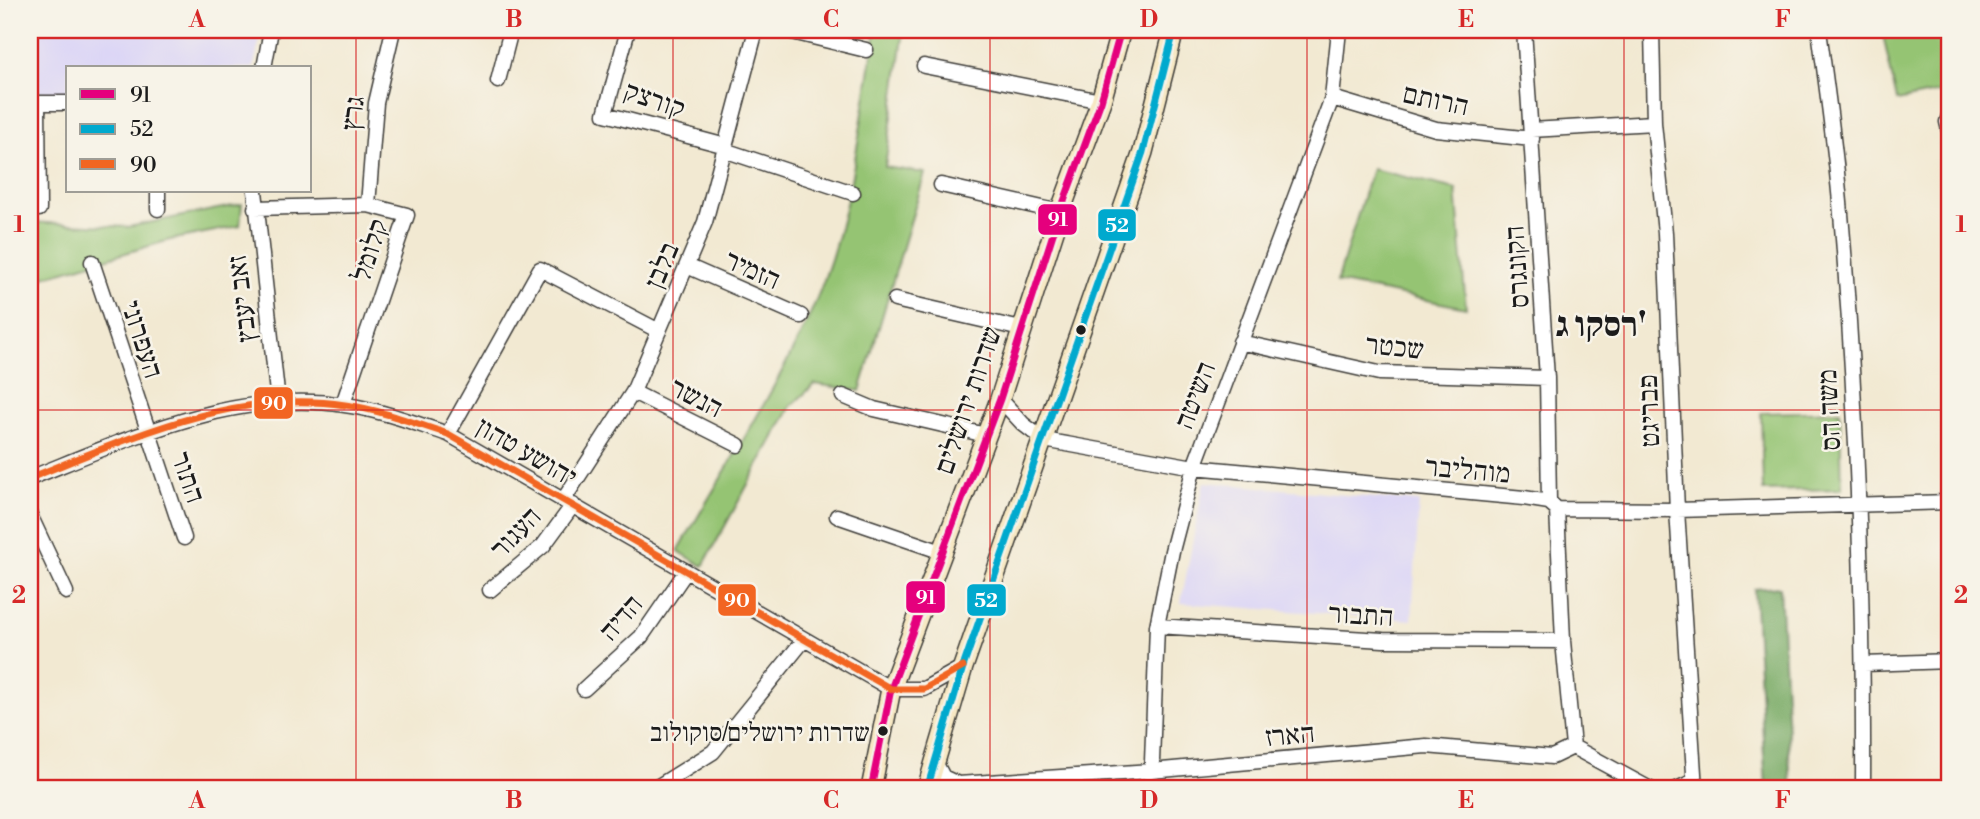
<svg xmlns="http://www.w3.org/2000/svg" width="1980" height="819" viewBox="0 0 1980 819" font-family="'Libre Bodoni','Frank Ruhl Libre',serif">
  <style>
    .built { fill: #dcd6f6 }
    .green { fill: #95c473; stroke: #587048; stroke-width: 2 }
    .forest { fill: #78aa65; stroke: #4a6340; stroke-width: 2 }
    .lines { fill: none; stroke-linecap: round; stroke-linejoin: round }
    .street-casing { stroke: #3c3b37; stroke-width: 17 }
    .secondary-casing { stroke: #3c3b37; stroke-width: 22 }
    .street { stroke: #fff; stroke-width: 14 }
    .secondary { stroke: #f7e8c3; stroke-width: 19 }
    .bus-1-casing { stroke: #f7f3e8; stroke-width: 12 }
    .bus-2-casing { stroke: #f7f3e8; stroke-width: 12 }
    .bus-3-casing { stroke: #f7f3e8; stroke-width: 12 }
    .bus-1 { stroke: #e5007d; stroke-width: 7 }
    .bus-2 { stroke: #00a9ce; stroke-width: 7 }
    .bus-3 { stroke: #f26522; stroke-width: 7 }
    .grid { fill: none; stroke: #d62828; stroke-width: 2; stroke-opacity: 0.55 }
    .bus-dot { fill: #1c1c1c; stroke: #f7f3e8; stroke-width: 2.5 }
    .labels { text-anchor: middle; stroke-width: 5; stroke-linejoin: round; paint-order: stroke }
    .bus-label { font-size: 26px; fill: #1c1c1c; stroke: #f7f3e8; text-anchor: end }
    .street-label { font-size: 28px; fill: #1c1c1c; stroke: #f7f3e8 }
    .district-label { font-size: 35px; font-weight: bold; fill: #1c1c1c; stroke: #f7f3e8 }
    .line-badge { stroke: #f7f3e8; stroke-width: 2.5 }
    .badge-label { font-size: 19px; text-anchor: middle; font-weight: bold; fill: #fff }
    .neatline { fill: none; stroke: #d62828; stroke-width: 2.5 }
    .grid-label { font-size: 23px; text-anchor: middle; font-weight: bold; fill: #d62828 }
  </style>
  <rect width="100%" height="100%" fill="#f7f3e8"/>
  <filter id="ink" filterUnits="userSpaceOnUse"><feTurbulence type="fractalNoise" baseFrequency=".0143" numOctaves="2"/><feDisplacementMap in="SourceGraphic" scale="14" xChannelSelector="R" yChannelSelector="G"/><feConvolveMatrix kernelMatrix="1 2 1 2 8 2 1 2 1" color-interpolation-filters="sRGB"/></filter>
  <filter id="wash" filterUnits="userSpaceOnUse"><feTurbulence type="fractalNoise" baseFrequency=".00686" numOctaves="4" result="noise"/><feDisplacementMap in="SourceGraphic" scale="28" xChannelSelector="R" yChannelSelector="G"/><feGaussianBlur stdDeviation="1.57" result="paint"/><feColorMatrix in="noise" values="0 0 0 0 0 0 0 0 0 0 0 0 0 0 0 0 0 1.4 0 .05"/><feComposite in="paint" operator="in"/></filter>
  <g filter="url(#wash)">
    <rect width="100%" height="100%" fill="#f2e9d2"/>
    <path class="built" d="M30,30H262L253,68H68V93L30,92Z
      M1204,482L1419,502L1412,620L1181,603Z"/>
    <path class="green" d="M876,30H904L885,167L925,173L860,391L815,384L791,406L703,566L678,551C722,474 771,399 808,319C850,229 860,126 876,30Z
      M1882,30H1950V90L1897,101Z
      M1372,169L1456,189L1466,308L1337,282Z
      M242,204L240,226L170,240L30,281V222L128,227Z
      M1840,411L1842,489L1763,491L1761,413Z"/>
    <path class="forest" d="M1780,587L1791,789H1766L1754,589Z"/>
  </g>
  <g filter="url(#ink)">
    <g class="lines">
      <g class="street-casing">
        <path id="street" d="M628,30L605,114L726,146
          M784,30L866,50
          M1524,30L1547,378L1549,502
          M1652,30L1654,123L1665,233L1677,510L1695,789
          M1819,30C1827,91 1836,152 1841,214C1857,405 1864,598 1863,789
          M924,66L1101,101
          M264,68L271,30
          M498,81L511,30
          M1332,98L1436,129L1532,139
          M31,103H68
          M38,103L39,209
          M1950,113L1947,122L1950,134
          M1531,130L1654,123
          M724,150L853,193
          M941,185L1060,212
          M158,191V209
          M255,191L278,402
          M368,205L376,103L393,30
          M255,208L368,205L407,215L343,404
          M92,262L184,538
          M687,266L801,316
          M895,300L1021,329
          M1240,342L1379,373L1547,378
          M633,392L738,445
          M843,396L874,409L986,435
          M1000,399L1023,424L1044,440L1194,467L1524,498L1549,502L1557,509L1677,510L1950,502
          M448,434L540,269L659,331
          M30,478C128,439 236,388 345,405C381,410 414,423 448,434L891,689H924L963,667
          M564,499L633,392L705,222L756,30
          M1557,509L1563,641L1573,747
          M30,515L66,592
          M837,516L942,552
          M490,590L543,546L573,505
          M1157,626L1383,640L1563,641
          M1864,664L1950,661
          M584,689L641,637L685,573
          M934,760L943,777L958,784L1151,771L1426,746L1552,757L1573,747L1650,789
          M654,789L713,752L803,641
          M1151,789L1157,626L1172,551L1194,467L1332,98L1339,30
          M1677,789L1694,781"/>
      </g>
      <g class="secondary-casing">
        <path id="secondary" d="M871,789L891,689L1000,399L1060,212L1101,101L1121,30
          M927,789L963,667L1143,152L1174,30"/>
      </g>
      <use href="#street" class="street"/>
      <use href="#secondary" class="secondary"/>
      <g class="bus-1-casing">
        <path id="bus-1" d="M871,789L891,689L1000,399L1060,212L1101,101L1121,30"/>
      </g>
      <g class="bus-2-casing">
        <path id="bus-2" d="M927,789L963,667L1143,152L1173,35"/>
      </g>
      <g class="bus-3-casing">
        <path id="bus-3" d="M30,478C128,439 236,388 345,405C381,410 414,423 448,434L891,689H924L963,667"/>
      </g>
      <use href="#bus-1" class="bus-1"/>
      <use href="#bus-2" class="bus-2"/>
      <use href="#bus-3" class="bus-3"/>
    </g>
  </g>
  <path class="grid" d="M356,30V789M673,30V789M990,30V789M1307,30V789M1624,30V789M30,410H1950"/>
  <g class="bus-dot">
    <circle cx="1081" cy="330" r="6"/>
    <circle cx="883" cy="731" r="6"/>
  </g>
  <g class="labels">
    <g class="bus-label">
      <text x="870" y="741">שדרות ירושלים/סוקולוב</text>
    </g>
    <g class="street-label">
      <text transform="translate(655 99) rotate(19)" y="10">קורצק</text>
      <text transform="translate(1436 99) rotate(12)" y="10">הרותם</text>
      <text transform="translate(352 113) rotate(-83)" y="10">גרץ</text>
      <text transform="translate(369 250) rotate(-72)" y="10">קלומל</text>
      <text transform="translate(661 265) rotate(-67)" y="10">בלבן</text>
      <text transform="translate(1516 267) rotate(-94)" y="10">הקונגרס</text>
      <text transform="translate(753 269) rotate(24)" y="10">הזמיר</text>
      <text transform="translate(241 299) rotate(-97)" y="10">זאב יעבץ</text>
      <text transform="translate(143 339) rotate(72)" y="10">העפרוני</text>
      <text transform="translate(1395 346) rotate(6)" y="10">שכטר</text>
      <text transform="translate(1194 395) rotate(-69)" y="10">השיטה</text>
      <text transform="translate(697 397) rotate(27)" y="10">הנשר</text>
      <text transform="translate(967 400) rotate(-71)" y="10">שדרות ירושלים</text>
      <text transform="translate(1828 410) rotate(-93)" y="10">משה הס</text>
      <text transform="translate(1648 411) rotate(-92)" y="10">פבריגט</text>
      <text transform="translate(527 451) rotate(30)" y="10">יהושע טהון</text>
      <text transform="translate(1468 469) rotate(5)" y="10">מוהליבר</text>
      <text transform="translate(189 477) rotate(71)" y="10">התור</text>
      <text transform="translate(515 532) rotate(-46)" y="10">העגור</text>
      <text transform="translate(1361 614) rotate(3)" y="10">התבור</text>
      <text transform="translate(620 617) rotate(-49)" y="10">הדיה</text>
      <text transform="translate(1290 734) rotate(-5)" y="10">הארז</text>
    </g>
    <g class="district-label">
      <text x="1601" y="336">רסקו ג'</text>
    </g>
  </g>
  <g class="line-badge">
    <rect x="1037" y="203" width="41" height="33" rx="7" fill="#e5007d"/>
    <rect x="1097" y="208" width="40" height="34" rx="7" fill="#00a9ce"/>
    <rect x="253" y="386" width="41" height="34" rx="7" fill="#f26522"/>
    <rect x="905" y="580" width="41" height="34" rx="7" fill="#e5007d"/>
    <rect x="966" y="583" width="41" height="34" rx="7" fill="#00a9ce"/>
    <rect x="717" y="583" width="40" height="34" rx="7" fill="#f26522"/>
  </g>
  <g class="badge-label">
    <text x="1058" y="226">91</text>
    <text x="1117" y="232">52</text>
    <text x="274" y="410">90</text>
    <text x="926" y="604">91</text>
    <text x="986" y="607">52</text>
    <text x="737" y="607">90</text>
  </g>
  <rect width="1980" height="819" fill="none" stroke="#f7f3e8" stroke-width="77"/>
  <rect x="66" y="66" width="245" height="126" fill="#f7f3e8" stroke="#9f9d96" stroke-width="2"/>
  <rect x="80" y="89" width="35" height="10" fill="#e5007d" stroke="#9f9d96" stroke-width="2"/>
  <text x="130" y="102" font-size="21" fill="#1c1c1c">91</text>
  <rect x="80" y="124" width="35" height="10" fill="#00a9ce" stroke="#9f9d96" stroke-width="2"/>
  <text x="130" y="136" font-size="21" fill="#1c1c1c">52</text>
  <rect x="80" y="159" width="35" height="10" fill="#f26522" stroke="#9f9d96" stroke-width="2"/>
  <text x="130" y="172" font-size="21" fill="#1c1c1c">90</text>
  <rect x="38" y="38" width="1903" height="742" class="neatline"/>
  <g class="grid-label">
    <text x="197" y="27">A</text>
    <text x="514" y="27">B</text>
    <text x="831" y="27">C</text>
    <text x="1149" y="27">D</text>
    <text x="1466" y="27">E</text>
    <text x="1783" y="27">F</text>
    <text x="19" y="232">1</text>
    <text x="1961" y="232">1</text>
    <text x="19" y="603">2</text>
    <text x="1961" y="603">2</text>
    <text x="197" y="808">A</text>
    <text x="514" y="808">B</text>
    <text x="831" y="808">C</text>
    <text x="1149" y="808">D</text>
    <text x="1466" y="808">E</text>
    <text x="1783" y="808">F</text>
  </g>
</svg>
